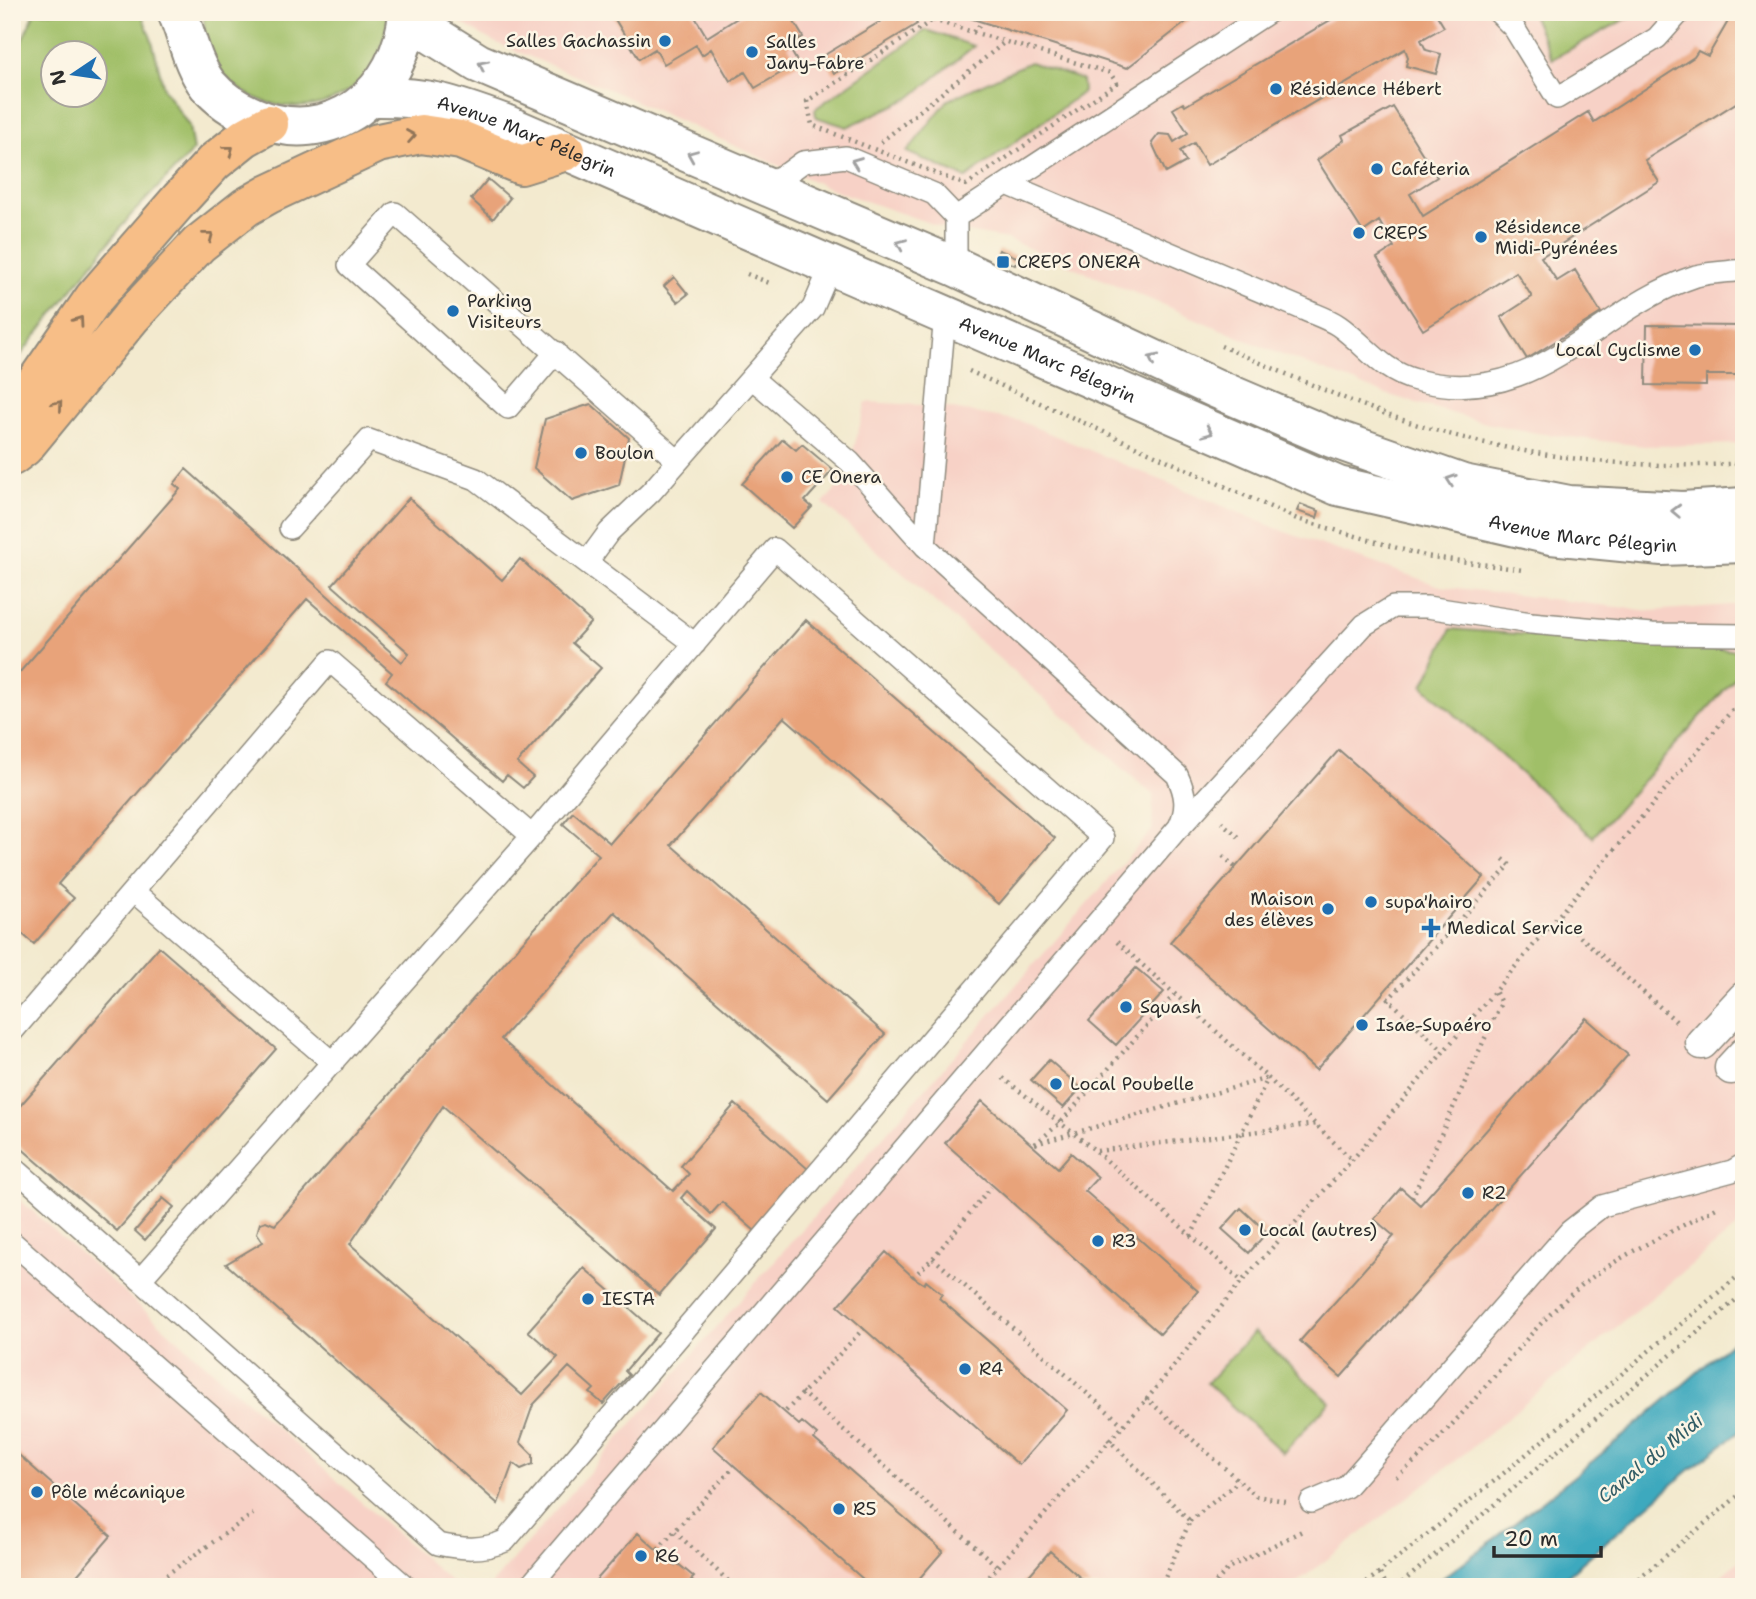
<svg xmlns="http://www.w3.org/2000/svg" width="1756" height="1599" viewBox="0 0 1756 1599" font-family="'Shantell Sans',sans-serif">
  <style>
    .built { fill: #f7d1c6 }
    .green { fill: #a0bf67; stroke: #667549; stroke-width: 2; fill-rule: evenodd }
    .water { fill: #3ea9be; stroke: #346a74; stroke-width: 2 }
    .building { fill: #e8a37a }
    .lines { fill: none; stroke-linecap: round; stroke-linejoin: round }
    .service-casing { stroke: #8f8a7d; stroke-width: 24 }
    .pedestrian-casing { stroke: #8f8a7d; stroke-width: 35 }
    .tertiary-casing { stroke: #8f8a7d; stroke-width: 42 }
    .primary-casing { stroke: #8f8a7d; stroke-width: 42 }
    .path { stroke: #8f8a7d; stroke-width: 4.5; stroke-dasharray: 2 5; stroke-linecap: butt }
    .service { stroke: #fff; stroke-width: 21 }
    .pedestrian { stroke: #fff; stroke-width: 32 }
    .tertiary { stroke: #fff; stroke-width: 38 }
    .primary { stroke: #f7be87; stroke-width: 38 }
    .path-bridge { stroke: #8f8a7d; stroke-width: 4.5; stroke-dasharray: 2 5; stroke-linecap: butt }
    .oneway { stroke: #a0a0a0 }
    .oneway2 { stroke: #917459 }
    .poi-dot { fill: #1f6fb2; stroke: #fcf5e5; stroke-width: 2.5 }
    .labels { text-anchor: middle; stroke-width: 5; stroke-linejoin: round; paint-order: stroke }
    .poi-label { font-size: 18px; fill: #2b2b2b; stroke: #fcf5e5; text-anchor: start }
    .street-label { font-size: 18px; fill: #2b2b2b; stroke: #fcf5e5 }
    .water-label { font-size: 19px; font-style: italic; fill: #335d66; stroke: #fcf5e5 }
  </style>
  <rect width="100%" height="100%" fill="#fcf5e5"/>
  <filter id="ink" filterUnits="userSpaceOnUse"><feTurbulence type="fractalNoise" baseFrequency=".0143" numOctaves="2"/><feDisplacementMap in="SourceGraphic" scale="14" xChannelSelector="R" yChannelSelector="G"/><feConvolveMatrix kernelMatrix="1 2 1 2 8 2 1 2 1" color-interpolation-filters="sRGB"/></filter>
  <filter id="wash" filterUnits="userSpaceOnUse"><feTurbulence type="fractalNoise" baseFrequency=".00686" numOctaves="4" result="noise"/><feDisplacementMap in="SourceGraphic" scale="28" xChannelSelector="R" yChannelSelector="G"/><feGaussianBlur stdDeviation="1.57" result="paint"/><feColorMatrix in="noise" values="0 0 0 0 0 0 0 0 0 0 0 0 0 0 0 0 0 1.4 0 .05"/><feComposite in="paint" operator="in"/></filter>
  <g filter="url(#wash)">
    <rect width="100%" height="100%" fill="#f3eacf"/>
    <path class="built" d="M451,12H1744V444L1644,446L1537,433L1486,423L1389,395L1277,353L1007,239L941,227L831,189L615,92L492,41L456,20Z
      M866,402L936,406L1020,421L1285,532L1440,586L1651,611L1744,604V1221L1469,1450L1291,1587H489L1152,830L1153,795L823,503L846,478Z
      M12,1193L457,1587H12Z
      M1744,1556V1587H1708Z"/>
    <path class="green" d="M35,12H141L152,41L164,89L189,126L193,151L131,215L12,366V62ZM94,52V94H52V52Z
      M204,12H388C381,147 198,129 204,12Z
      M1531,12H1638L1552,59Z
      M926,30L974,46L910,98L847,127L816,117L815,109Z
      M1030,62L1082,80L1083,92L966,178L907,152L948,100Z
      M1451,629L1744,651V668L1593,837L1423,686Z
      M1254,1332L1330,1402L1283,1453L1207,1383Z"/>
    <path class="water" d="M1744,1330V1428L1687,1472L1554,1587H1431C1539,1506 1645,1422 1744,1330Z"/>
    <g id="blocks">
      <path class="building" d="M620,12H692L707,37L747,12H788L803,37L788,46L798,63L755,88L745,72L730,81L711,49L702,55L696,45L664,64L655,49L639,59L613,16Z
        M896,12H909L917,24L834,74L823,56Z
        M951,12H1199L1127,68Z
        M1344,12H1435L1444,27L1421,40L1426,50L1441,54L1436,74L1406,66L1408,57L1405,49L1207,165L1194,143L1180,151L1186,162L1166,173L1152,143L1159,134L1170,135L1174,142L1188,133L1173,109L1183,103L1185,106Z
        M1723,12H1744V107L1736,103L1645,160L1659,182L1541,257L1557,281L1575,270L1601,313L1527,359L1501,317L1532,297L1516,272L1423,330L1377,258L1394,247L1379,221L1363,232L1317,160L1344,140L1342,135L1393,107L1437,177L1410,194L1423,216L1588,112L1594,122L1694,57L1698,51L1708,56L1730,18Z
        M488,179L510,198L493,219L471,199Z
        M999,250L1019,258L1015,265L996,257Z
        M674,277L688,294L678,302L664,286Z
        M1647,325L1744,326V375H1706V386L1646,385Z
        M591,404L629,438L619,485L572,501L534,468L545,419Z
        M783,439L796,450L802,444L833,470L805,501L812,507L792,528L742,484Z
        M186,469L402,662L409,653L332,585L409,498L502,580L520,559L591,622L572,643L601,668L517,763L533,777L523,788L507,775L502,781L386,681L392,673L307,599L58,884L74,898L34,944L12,925V681L180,489L174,484Z
        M1300,504L1319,511L1317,518L1297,511Z
        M806,620L1055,838L999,904L784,717L671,845L885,1034L828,1099L614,912L501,1039L673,1191L689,1174L681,1166L735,1104L808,1169L755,1231L722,1202L711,1214L687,1191L681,1198L716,1229L659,1295L443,1106L350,1244L522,1395L558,1357L528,1331L584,1268L658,1333L625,1371L629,1375L603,1404L590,1393L594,1389L569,1367L533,1405L520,1442L533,1455V1464L521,1469L513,1463L498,1504L226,1264L263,1242L257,1233L260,1223L266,1221L275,1225L599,855L563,824L573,812L610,843Z
        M1339,750L1484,877L1316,1070L1170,942Z
        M159,947L276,1049L117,1231L12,1140V1115Z
        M1136,968L1164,992L1116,1045L1089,1021Z
        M1586,1018L1628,1055L1341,1377L1300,1341L1394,1236L1374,1219L1401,1188L1420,1205Z
        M1049,1060L1081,1088L1063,1108L1031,1080Z
        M982,1101L1058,1168L1071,1153L1098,1177L1085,1191L1198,1291L1160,1334L945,1143Z
        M163,1198L174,1207L145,1240L135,1231Z
        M1241,1208L1267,1232L1249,1253L1222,1229Z
        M886,1252L913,1277L924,1284L926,1281L942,1294L939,1298L1067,1410L1019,1465L838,1306Z
        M761,1392L799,1425L802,1422L817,1435L814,1439L943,1551L912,1587H872L713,1447Z
        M12,1449L111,1536L67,1587H12Z
        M638,1533L675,1566L677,1563L694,1577L691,1580L699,1587H590Z
        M1050,1551L1091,1587H1019Z"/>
    </g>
  </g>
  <g filter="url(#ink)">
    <use href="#blocks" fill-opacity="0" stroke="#8f8a7d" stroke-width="2"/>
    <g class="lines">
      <g class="service-casing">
        <path id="service" d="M1498,12L1514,28L1557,98L1657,38L1680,12
          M1007,184L1305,310C1316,315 1329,319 1339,326C1366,345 1381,371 1416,380C1538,411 1595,309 1696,276C1711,272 1729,272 1744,270
          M763,185L788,173L803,162L846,157L934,194L956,217V267
          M956,217L1269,12
          M556,352L508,408L349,265L395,213L678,461
          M290,528L369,440L476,479L695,644
          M925,546L945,314
          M587,562L609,532L651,492L813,308L831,266
          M1181,826L1364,625L1393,607H1427L1531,623L1652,634L1744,635
          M133,891L333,1063
          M12,1032L330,661L532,836L775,549L1103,838L505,1541C482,1551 462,1549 438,1544L12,1166
          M12,1242L406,1587
          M140,1280L532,836
          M1311,1502L1346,1487L1570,1231L1602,1206L1732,1171L1744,1164
          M529,1587L1179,827C1188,808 1186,794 1177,775L925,546L850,462L753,379"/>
      </g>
      <g class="pedestrian-casing">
        <path id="pedestrian" d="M1702,1043L1744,998
          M1731,1068L1744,1054"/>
      </g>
      <g class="tertiary-casing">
        <g id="tertiary">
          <path d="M177,12C188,37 191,63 208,85C220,99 235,109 252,116C331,151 402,93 408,12"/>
          <path d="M409,12L433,35L478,63L956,267L1215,388L1332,438L1463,484L1569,505L1683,511L1744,507"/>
          <path id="s1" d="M372,97C429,96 453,105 505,124L1338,486L1551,535L1662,546L1744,543"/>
        </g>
      </g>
      <g class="primary-casing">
        <path id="primary" d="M12,417L94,298L180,199L214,162L244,138L269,124
          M12,456L24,447L132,316L199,244L246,207L269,194L378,143L421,134L461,140L521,165L566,151"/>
      </g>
      <path class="path" d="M933,20L1110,73L1117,83L966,185L812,125L807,101Z
        M933,20L934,12
        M973,32L982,23
        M881,142L1005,42
        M747,274L772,284
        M1221,346C1275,369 1329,393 1383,413C1495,454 1625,472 1744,463
        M969,371L1297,519L1425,556L1523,570
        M1221,822L1239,837
        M1223,856L1236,868
        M1559,918L1677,1022
        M1117,942L1268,1078L1352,1160
        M1382,993L1442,1050
        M1388,1000L1510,865L1501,857
        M1003,1078L1096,1151L1242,1281
        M1035,1144L1060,1123L1174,995
        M1097,1151L1317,1124
        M1412,1198L1501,1003L1495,991
        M1191,1236L1268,1078
        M933,1258L1122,1424
        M913,1277L933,1258L991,1187
        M801,1392L998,1567
        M786,1411L864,1328
        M1108,1439L1190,1521L1161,1587
        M1396,1477C1465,1423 1510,1347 1576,1290C1618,1254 1671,1233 1718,1207
        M1285,1501L1256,1496L1147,1399L1242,1281L1352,1160L1744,696
        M1190,1521L1239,1481
        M675,1532L735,1587
        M658,1549L735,1466
        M1380,1574L1388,1587
        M149,1587L253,1514
        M980,1587L1147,1399
        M1211,1587L1230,1567L1304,1530
        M1361,1587L1498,1478L1744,1271
        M1397,1587L1744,1293
        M1628,1587L1744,1491"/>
      <use href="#service" class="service"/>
      <use href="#pedestrian" class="pedestrian"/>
      <use href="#tertiary" class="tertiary"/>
      <use href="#primary" class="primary"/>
      <path class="path-bridge" d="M1035,1144L1268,1078"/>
    </g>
    <defs><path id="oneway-chevron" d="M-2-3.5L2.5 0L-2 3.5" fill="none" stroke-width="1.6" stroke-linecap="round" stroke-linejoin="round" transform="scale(1.75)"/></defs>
    <g class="oneway">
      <use href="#oneway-chevron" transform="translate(483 65) rotate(-154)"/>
      <use href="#oneway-chevron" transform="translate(692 155) rotate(-157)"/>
      <use href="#oneway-chevron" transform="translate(856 162) rotate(-159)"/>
      <use href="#oneway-chevron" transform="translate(901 244) rotate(-157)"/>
      <use href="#oneway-chevron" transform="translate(1153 359) rotate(-155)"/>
      <use href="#oneway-chevron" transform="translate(1208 432) rotate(23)"/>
      <use href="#oneway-chevron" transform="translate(1451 480) rotate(-161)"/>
      <use href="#oneway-chevron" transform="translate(1676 511) rotate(-178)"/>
    </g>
    <g class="oneway2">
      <use href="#oneway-chevron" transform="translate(411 136) rotate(-10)"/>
      <use href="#oneway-chevron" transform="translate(229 150) rotate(-38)"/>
      <use href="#oneway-chevron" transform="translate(209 236) rotate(-38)"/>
      <use href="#oneway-chevron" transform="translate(79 321) rotate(-55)"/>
      <use href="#oneway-chevron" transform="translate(58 405) rotate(-50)"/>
    </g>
  </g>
  <g class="poi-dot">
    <circle cx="665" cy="41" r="7"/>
    <circle cx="752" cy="52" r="7"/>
    <circle cx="1276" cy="89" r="7"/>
    <circle cx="1377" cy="169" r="7"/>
    <circle cx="1359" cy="233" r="7"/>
    <circle cx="1481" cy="237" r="7"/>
    <rect x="996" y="255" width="14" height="14" rx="3.5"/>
    <circle cx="453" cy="311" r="7"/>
    <circle cx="1695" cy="350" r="7"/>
    <circle cx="581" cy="453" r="7"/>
    <circle cx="787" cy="477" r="7"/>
    <circle cx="1371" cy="902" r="7"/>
    <circle cx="1328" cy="909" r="7"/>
    <path d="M1427.5 917.5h7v7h7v7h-7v7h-7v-7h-7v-7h7z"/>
    <circle cx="1126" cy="1007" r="7"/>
    <circle cx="1362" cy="1025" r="7"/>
    <circle cx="1056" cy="1084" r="7"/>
    <circle cx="1468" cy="1193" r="7"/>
    <circle cx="1245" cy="1230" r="7"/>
    <circle cx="1098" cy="1241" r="7"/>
    <circle cx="588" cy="1299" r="7"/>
    <circle cx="965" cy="1369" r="7"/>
    <circle cx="37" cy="1492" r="7"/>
    <circle cx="839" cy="1509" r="7"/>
    <circle cx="641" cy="1556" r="7"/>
  </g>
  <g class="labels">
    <g class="poi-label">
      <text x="651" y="47" text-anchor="end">Salles Gachassin</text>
      <text x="766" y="48">Salles<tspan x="766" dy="21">Jany-Fabre</tspan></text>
      <text x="1290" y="95">Résidence Hébert</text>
      <text x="1391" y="175">Caféteria</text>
      <text x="1495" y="233">Résidence<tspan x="1495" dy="21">Midi-Pyrénées</tspan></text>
      <text x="1373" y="239">CREPS</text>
      <text x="1017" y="268">CREPS ONERA</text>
      <text x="467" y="307">Parking<tspan x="467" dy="21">Visiteurs</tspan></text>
      <text x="1681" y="356" text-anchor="end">Local Cyclisme</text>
      <text x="595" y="459">Boulon</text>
      <text x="801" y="483">CE Onera</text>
      <text x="1314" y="905" text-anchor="end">Maison<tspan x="1314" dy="21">des élèves</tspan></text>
      <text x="1385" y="908">supa'hairo</text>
      <text x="1447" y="934">Medical Service</text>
      <text x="1140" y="1013">Squash</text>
      <text x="1376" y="1031">Isae-Supaéro</text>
      <text x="1070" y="1090">Local Poubelle</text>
      <text x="1482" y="1199">R2</text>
      <text x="1259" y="1236">Local (autres)</text>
      <text x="1112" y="1247">R3</text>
      <text x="602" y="1305">IESTA</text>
      <text x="979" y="1375">R4</text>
      <text x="51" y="1498">Pôle mécanique</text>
      <text x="853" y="1515">R5</text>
      <text x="655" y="1562">R6</text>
    </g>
    <g class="street-label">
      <text dy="6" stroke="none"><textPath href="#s1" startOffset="161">Avenue Marc Pélegrin</textPath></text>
      <text dy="6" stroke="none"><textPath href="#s1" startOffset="728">Avenue Marc Pélegrin</textPath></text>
      <text dy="6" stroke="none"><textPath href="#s1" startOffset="1295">Avenue Marc Pélegrin</textPath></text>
    </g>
    <g class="water-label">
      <text transform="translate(1650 1458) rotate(-39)" y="7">Canal du Midi</text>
    </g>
  </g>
  <rect width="1756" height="1599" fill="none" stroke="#fcf5e5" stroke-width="42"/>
  <g transform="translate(74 74) rotate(257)"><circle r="33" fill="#fcf5e5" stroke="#a8a49b" stroke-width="2"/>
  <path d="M0-5L12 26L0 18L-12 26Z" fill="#1f6fb2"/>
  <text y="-10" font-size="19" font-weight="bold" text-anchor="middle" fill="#2b2b2b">N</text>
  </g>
  <path d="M1494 1546v10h107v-10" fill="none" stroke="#2b2b2b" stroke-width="3.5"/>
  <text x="1504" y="1546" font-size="21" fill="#2b2b2b" stroke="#fcf5e5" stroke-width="5" paint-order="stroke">20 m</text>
</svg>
